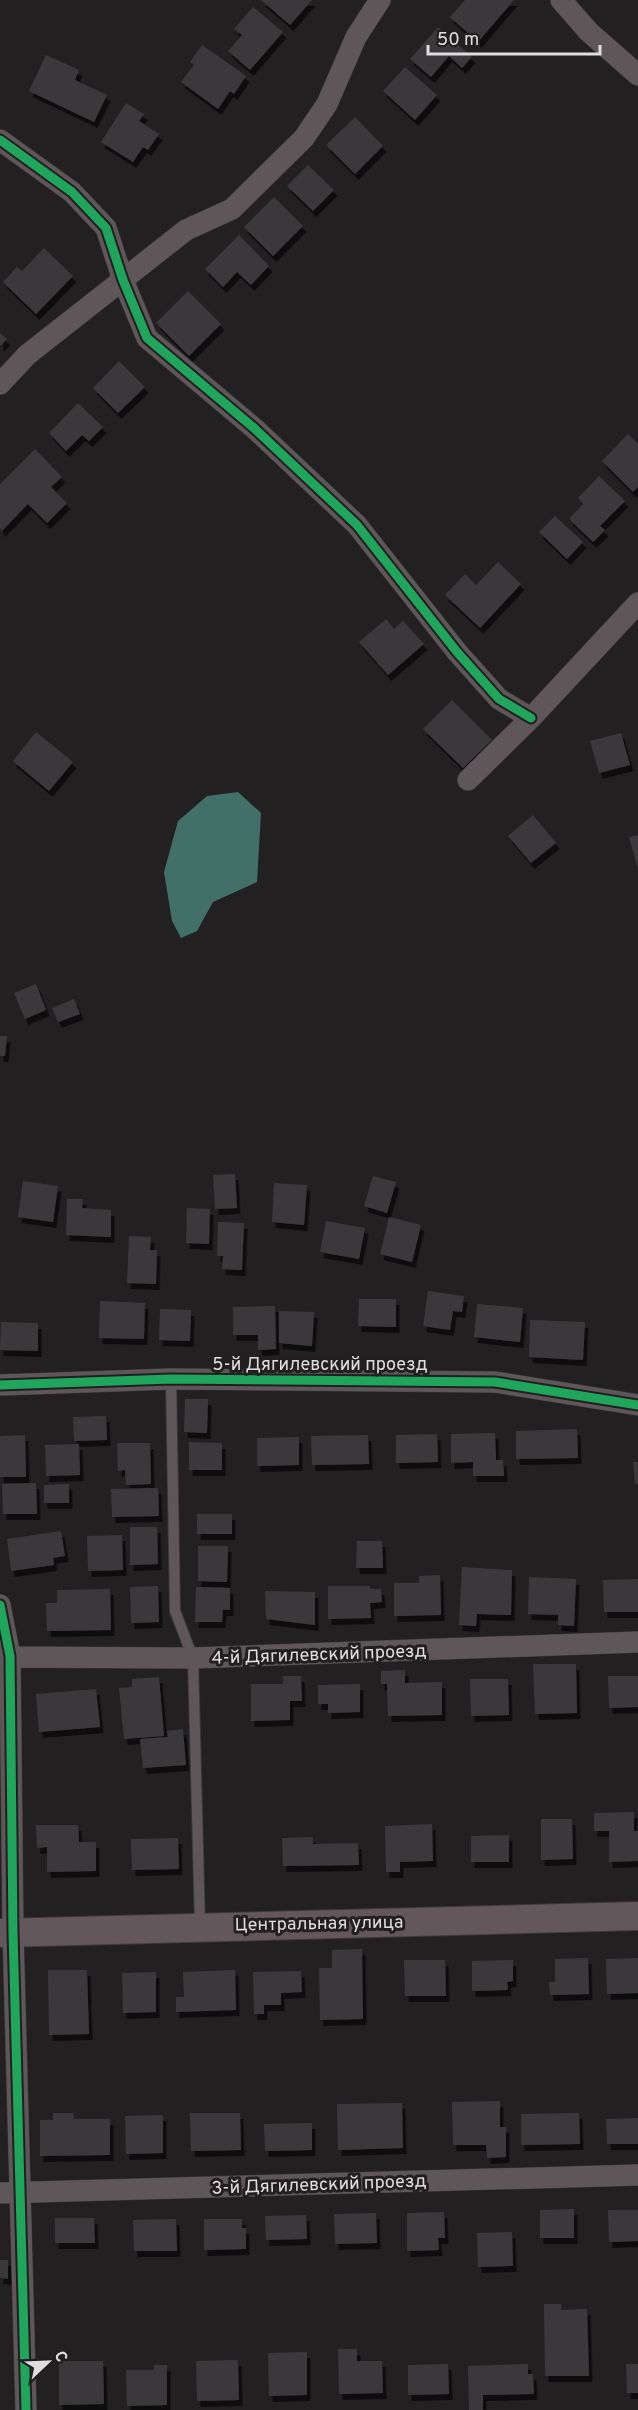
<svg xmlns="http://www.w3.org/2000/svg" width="638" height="2410" viewBox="0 0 638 2410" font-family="Overpass,sans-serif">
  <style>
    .water { fill: #427068 }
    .building { fill: #3b393b; filter: url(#shadow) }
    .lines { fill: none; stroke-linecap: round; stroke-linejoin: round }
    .lane-casing { stroke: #3d3a3b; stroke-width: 12 }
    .street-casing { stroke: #3d3a3b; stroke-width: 22 }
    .secondary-casing { stroke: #3d3a3b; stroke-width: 30 }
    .lane { stroke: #5f5659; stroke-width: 10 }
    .street { stroke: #5f5659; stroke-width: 21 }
    .secondary { stroke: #63575c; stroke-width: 28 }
    .cycleway-casing { stroke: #231f20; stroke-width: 13 }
    .cycleway { stroke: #20a55d; stroke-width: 9 }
    .labels { text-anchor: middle; stroke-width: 6; stroke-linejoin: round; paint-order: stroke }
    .street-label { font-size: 18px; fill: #e0ddde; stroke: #231f20 }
  </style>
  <defs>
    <filter id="shadow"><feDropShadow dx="3.5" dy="6" stdDeviation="0" flood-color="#0009"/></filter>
  </defs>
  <rect width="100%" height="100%" fill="#222021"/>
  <path class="water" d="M238,792L261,813L257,882L213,902L197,931L181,938L172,921L164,872L178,821L207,796Z"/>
  <path class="building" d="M261,0H312L290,25Z
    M465,0H514L478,42L450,17Z
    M253,7L283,32L250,70L228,51L242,35L234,29Z
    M438,27L472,57L462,68L449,56L431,77L410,59Z
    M202,45L246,76L234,94L230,91L218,109L181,82L194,65L190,62Z
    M46,55L79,70L75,80L107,95L94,122L29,91Z
    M405,67L437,95L415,120L383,91Z
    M126,103L144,114L139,121L159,134L148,150L143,147L133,162L101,142Z
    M355,117L383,146L355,174L326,145Z
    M308,165L334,190L313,211L287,186Z
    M274,197L303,226L273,256L244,227Z
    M239,235L269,266L251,285L237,272L223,287L205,269Z
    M44,248L73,276L36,314L3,282L17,267L22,271Z
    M188,291L221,324L189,356L156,323Z
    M0,333L7,339L0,346Z
    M119,361L145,387L118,413L93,388Z
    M78,403L103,427L89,441L82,435L66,451L49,433Z
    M628,434L638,444V487L633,492L602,461Z
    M35,449L62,477L51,487L67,503L47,523L28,504L2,531L0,528V484Z
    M599,476L625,501L600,526L605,530L593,542L569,519L583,504L578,498Z
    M555,516L583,542L567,559L539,532Z
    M498,562L521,584L480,628L445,595L465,574L476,585Z
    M386,619L394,629L403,621L424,644L388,675L359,642Z
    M452,700L492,740L463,768L423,729Z
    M36,732L73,762L49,791L13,761Z
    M621,733L630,765L599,773L590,741Z
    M533,815L556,843L531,863L508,836Z
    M638,835V866H637L629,837Z
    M36,984L46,1010L25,1019L14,993Z
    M74,999L80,1014L58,1022L52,1008Z
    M0,1036H7L5,1056H0Z
    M235,1174L237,1208L215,1209L213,1175Z
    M373,1176L396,1182L387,1213L364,1206Z
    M23,1181L58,1186L53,1222L18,1217Z
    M274,1183L307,1185L304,1225L272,1222Z
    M67,1199H83L82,1208L111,1210V1237L66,1235Z
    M187,1208L210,1209L209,1244L186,1243Z
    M389,1217L421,1225L412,1262L380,1254Z
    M326,1221L365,1228L359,1259L320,1252Z
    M218,1222L244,1223L242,1270L222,1269L223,1256H217Z
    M129,1236L151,1237L150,1250H157L156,1284L127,1283Z
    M428,1291L464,1296L462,1312L453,1311L450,1330L423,1326Z
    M359,1299H396V1327L358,1326Z
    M100,1301L145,1303L144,1339L99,1338Z
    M477,1304L523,1308L520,1342L474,1337Z
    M275,1306L276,1349L258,1350V1335H233V1307Z
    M160,1309L191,1310L190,1341L159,1340Z
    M279,1311L314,1312L312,1346L279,1343Z
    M530,1320L585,1322L583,1360L529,1357Z
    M1,1322L38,1323V1351L0,1350Z
    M185,1399H208L207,1433L184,1432Z
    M106,1416L107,1440L74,1441L73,1417Z
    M577,1429L578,1458L516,1459V1431Z
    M495,1433L496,1460H503L504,1476H473V1462L451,1463V1434Z
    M437,1434L438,1462L396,1463V1435Z
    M25,1435L26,1477H0V1436Z
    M368,1435L369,1464L312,1465L311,1436Z
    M299,1437V1465L257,1466V1438Z
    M189,1442L222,1443V1470H189Z
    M117,1443H150L151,1484L126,1485L125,1470L118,1471Z
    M79,1444L80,1475L46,1476L45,1445Z
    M633,1462H638V1484H635Z
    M36,1483L37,1514H3L2,1484Z
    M69,1484V1503H44V1485Z
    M158,1488L159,1516L112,1517L111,1489Z
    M197,1514H232V1534H197Z
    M130,1527H157L158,1564L130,1565Z
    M61,1531L65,1556L53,1558L54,1565L11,1571L7,1539Z
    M122,1535L123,1570L88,1571L87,1536Z
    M357,1541H382L383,1568H356Z
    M198,1546H228L227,1582L198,1581Z
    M462,1567L512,1570L511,1615L477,1614L476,1626L459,1625Z
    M440,1575L441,1615L394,1616V1583H419V1576Z
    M529,1577L576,1579L574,1626L558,1625V1615L528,1614Z
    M638,1579V1612H604L603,1580Z
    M158,1586L159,1622L131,1623L130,1587Z
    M328,1586H370V1589H381L382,1602L370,1603L371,1618L328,1619Z
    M196,1587L230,1588V1610H223L222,1622H195Z
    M110,1589L111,1630L47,1631L46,1603H57V1590Z
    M265,1591L315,1592V1625L266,1619Z
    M533,1664H576L577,1713L535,1714Z
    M405,1670V1683L442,1682V1715L388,1716L387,1684H381V1671Z
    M283,1676H301L302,1701H290V1720L251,1721V1684H283Z
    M608,1676H638V1707L609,1708Z
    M159,1677L164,1736L124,1739L119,1688L132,1687V1679Z
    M470,1679H508L509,1715L471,1716Z
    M360,1684V1712L328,1713V1704H318V1685Z
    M96,1689L100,1727L39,1732L36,1694Z
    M183,1729L186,1765L143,1768L140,1739L168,1737L167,1731Z
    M634,1812V1831H638V1861L609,1862V1831H594V1813Z
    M541,1819H572L573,1859L541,1860Z
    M432,1824L433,1861L400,1862V1872H386L385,1826Z
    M36,1825H78L79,1842H96V1871L47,1872V1847L37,1848Z
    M509,1835V1862H471V1836Z
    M313,1837V1844L358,1843L359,1865L283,1866L282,1838Z
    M178,1838L179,1869L132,1870L131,1839Z
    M362,1949L363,2019L320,2020L319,1968H332V1950Z
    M588,1958L589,1994L550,1995L549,1982H555V1959Z
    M638,1958V1993L607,1994L606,1959Z
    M404,1960H445L446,1996H405Z
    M513,1960V1981L507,1982L508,1990L472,1991V1961Z
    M48,1970H87L89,2034L49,2035Z
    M235,1970L236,2010L176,2012V1997H184L183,1972Z
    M301,1971L302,1992L281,1993V2005H264V2014H254L253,1972Z
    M156,1972V2012L123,2013L122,1973Z
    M500,2101V2127H506V2157L487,2158L486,2145H453L452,2102Z
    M402,2103L403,2148L338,2150L337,2104Z
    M53,2113H73L74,2119H110V2155L40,2156V2120H53Z
    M190,2113H240L241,2150L191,2151Z
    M579,2113L580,2144L521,2145V2114Z
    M163,2115V2153L126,2154L125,2116Z
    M638,2118V2144H607L606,2119Z
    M312,2123V2150L265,2151L264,2124Z
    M574,2209V2238H540V2210Z
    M608,2210H638V2241L609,2242Z
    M444,2212L445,2238H438L439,2250L407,2251V2213Z
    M376,2213L377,2243L335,2244L334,2214Z
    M306,2215L307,2239L266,2240L265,2216Z
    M55,2218H94L95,2243H55Z
    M176,2219L177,2251H134L133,2220Z
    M204,2219H242V2228H246V2249L204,2250Z
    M512,2232L513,2266L478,2267L477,2233Z
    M0,2260H8V2279L0,2278Z
    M544,2304H561V2310L587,2309L589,2376H545Z
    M338,2349H357V2361H382L383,2393L339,2394Z
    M307,2352V2395L269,2396L268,2353Z
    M238,2360L239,2400L197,2401L196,2361Z
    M59,2361H103L104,2404L59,2405Z
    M448,2364L449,2394L408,2395V2365Z
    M528,2364V2374H533L534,2394L483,2395V2410H469L468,2366Z
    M626,2364H638V2393H627Z
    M154,2365H167V2405L127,2406L126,2370H154Z"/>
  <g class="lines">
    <g class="lane-casing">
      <path id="lane" d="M171,1379L175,1611L193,1658L200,1926"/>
    </g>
    <g class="street-casing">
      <path id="street" d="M561,0L589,32L638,75
        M0,140L72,192L106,228L123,280L147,338L254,428L357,525L457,652L499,699L531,718
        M0,384L27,355L186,230L232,209L304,138L327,104L356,37L380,0
        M468,780L531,718L638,603
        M0,1385L171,1379L495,1382L638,1405
        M0,1605L10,1656L13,1932L26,2410
        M0,1657L193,1658L638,1642
        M0,2193L638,2175"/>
    </g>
    <g class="secondary-casing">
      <path id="secondary" d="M0,1933L638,1916"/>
    </g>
    <use href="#lane" class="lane"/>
    <use href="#street" class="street"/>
    <use href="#secondary" class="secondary"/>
    <g class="cycleway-casing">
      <path id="cycleway" d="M0,140L72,192L106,228L123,280L147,338L254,428L357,525L457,652L499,699L531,718
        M0,1385L171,1379L495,1382L638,1405
        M0,1605L10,1656L13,1932L26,2410"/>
    </g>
    <use href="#cycleway" class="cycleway"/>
  </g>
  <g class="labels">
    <g class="street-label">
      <text x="320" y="1370">5-й Дягилевский проезд</text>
      <text transform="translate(319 1654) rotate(-2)" y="6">4-й Дягилевский проезд</text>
      <text transform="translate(319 1923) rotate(-1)" y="6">Центральная улица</text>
      <text transform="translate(319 2184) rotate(-2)" y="6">3-й Дягилевский проезд</text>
    </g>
  </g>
  <g transform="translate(48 2362) rotate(67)" stroke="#231f20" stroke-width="4.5" paint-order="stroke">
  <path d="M0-4.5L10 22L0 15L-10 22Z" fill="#e0ddde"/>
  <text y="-9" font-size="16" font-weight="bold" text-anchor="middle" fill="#e0ddde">С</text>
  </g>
  <path d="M428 45v9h172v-9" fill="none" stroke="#e0ddde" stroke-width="3"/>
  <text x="437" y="45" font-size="18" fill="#e0ddde" stroke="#231f20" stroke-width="4.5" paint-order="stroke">50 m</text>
</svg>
